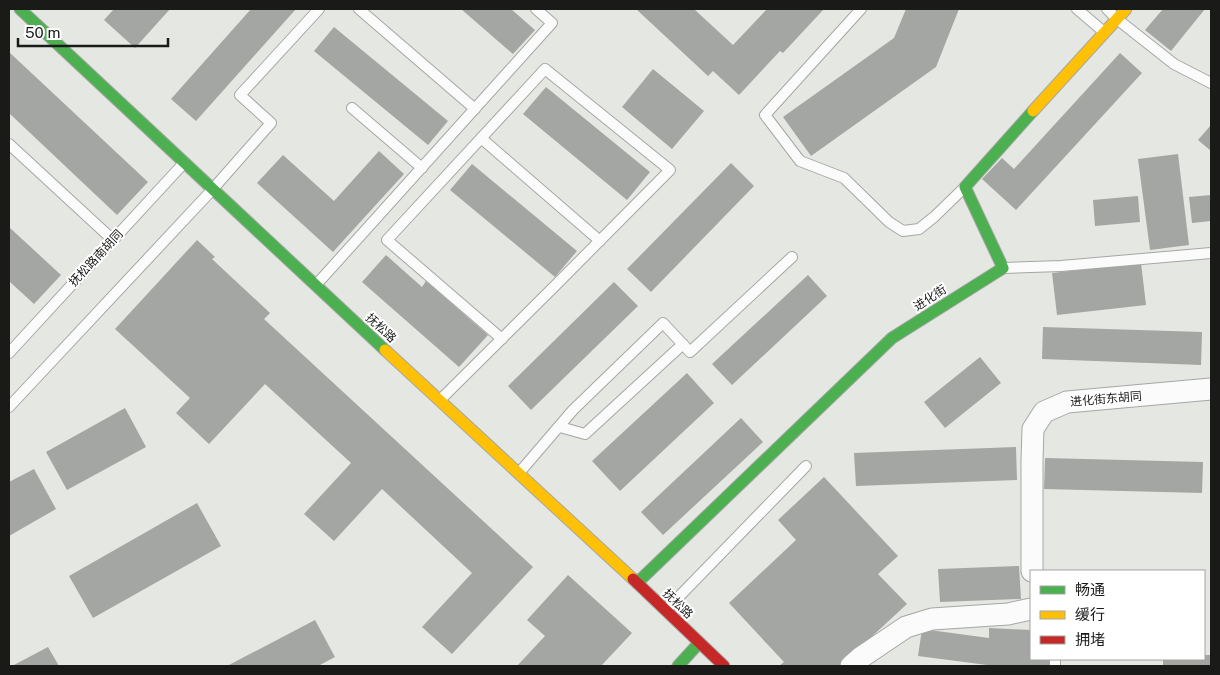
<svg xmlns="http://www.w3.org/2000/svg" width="1220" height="675" viewBox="0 0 1220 675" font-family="'Public Sans','Noto Sans SC',sans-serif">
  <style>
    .building { fill: #a4a6a3 }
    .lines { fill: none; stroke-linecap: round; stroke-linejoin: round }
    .lane-casing { stroke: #a5a7a4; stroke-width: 12 }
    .street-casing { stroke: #a5a7a4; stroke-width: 23 }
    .fast-casing { stroke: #a5a7a4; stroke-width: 13 }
    .slow-casing { stroke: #a5a7a4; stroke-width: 13 }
    .jam-casing { stroke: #a5a7a4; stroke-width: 13 }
    .lane { stroke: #fbfbfb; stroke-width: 10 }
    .street { stroke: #fbfbfb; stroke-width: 21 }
    .fast { stroke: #4caf50; stroke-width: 11 }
    .slow { stroke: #ffc107; stroke-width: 11 }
    .jam { stroke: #c62828; stroke-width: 11 }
    .labels { text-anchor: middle; stroke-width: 4; stroke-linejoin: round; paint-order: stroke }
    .street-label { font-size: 12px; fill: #1a1b19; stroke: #fff }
  </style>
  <rect width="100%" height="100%" fill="#e5e7e3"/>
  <path class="building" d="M114,9H170L135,48L104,20Z
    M251,9H296L196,121L171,99Z
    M461,9H511L535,30L513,54Z
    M636,9H694L733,45L767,9H824L783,53L780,51L739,95L713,71L708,76Z
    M906,9H959L936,67L811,156L783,117L894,38Z
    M1163,9H1205L1171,51L1145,30Z
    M334,27L448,121L428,145L314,51Z
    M9,52L148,182L117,215L9,113Z
    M1120,53L1142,73L1016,210L982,179L1002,158L1014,169Z
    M653,69L704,111L672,149L622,107Z
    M546,87L650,172L627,200L523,114Z
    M1211,125V151L1198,140Z
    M379,151L404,174L333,252L257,183L283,155L334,201Z
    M1178,154L1189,245L1150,250L1138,159Z
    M731,163L754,186L651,292L627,269Z
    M472,164L577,251L555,277L450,190Z
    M1211,195V221L1192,223L1189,197Z
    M1138,196L1140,222L1095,226L1093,200Z
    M9,227L61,275L34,304L9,281Z
    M197,240L215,257L212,259L270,313L264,319L533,567L452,654L422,627L472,573L382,489L334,541L304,514L351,463L265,384L209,444L176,413L190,398L115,329Z
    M386,255L422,287L426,281L488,335L459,367L362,282Z
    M1141,263L1146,305L1057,315L1052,273Z
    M808,275L827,296L732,385L712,364Z
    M614,282L638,306L531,410L508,386Z
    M1043,327L1202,332L1201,365L1042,359Z
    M980,357L1001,383L945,428L924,402Z
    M687,373L714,403L620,491L592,461Z
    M125,408L146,447L67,490L46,452Z
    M741,418L763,442L663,535L641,512Z
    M1016,447L1017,480L856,486L854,453Z
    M1045,458L1203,462L1202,493L1044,489Z
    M34,469L56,509L9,536V482Z
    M824,477L898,556L878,574L907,604L840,666H779L784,662L729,603L796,540L778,520Z
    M197,503L221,546L93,618L69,576Z
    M1019,566L1021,599L940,602L938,569Z
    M568,575L632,633L601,666H517L545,636L527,620Z
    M315,620L335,657L318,666H227Z
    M989,628L1031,630V659H1050V666L987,665L918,656L922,629L989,638Z
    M48,647L59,666H12Z
    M1204,655H1211V666H1163V659H1204Z"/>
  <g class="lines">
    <g class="lane-casing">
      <path id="lane" d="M359,9L475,109
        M861,9L765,115L800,161L844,178L889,222L903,231L919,229L934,217L964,188
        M1077,9L1104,32
        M1107,9L1117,19L1174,64L1211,83
        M352,108L422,168
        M481,138L600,241
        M9,144L113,240
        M1004,268L1061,266L1211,253
        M316,285L552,23L536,9
        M9,353L183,164
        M440,400C517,324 594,247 670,170L545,69L387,240L502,339
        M9,407L212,190L271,123L240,95L319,9
        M560,427L585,434L683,344
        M519,473L573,410L663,323L690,352L792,257
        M666,610L806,466
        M1055,666V659"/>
    </g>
    <g class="street-casing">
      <path id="street" d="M1032,571V461L1033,429L1044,412L1067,402L1211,389
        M851,666L860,658L906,627L932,619L1008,614L1031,609"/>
    </g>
    <g class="fast-casing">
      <path id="fast" d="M20,9L385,350
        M637,583L892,338L1003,268L965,187L1033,111
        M678,666L699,643"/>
    </g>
    <g class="slow-casing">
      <path id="slow" d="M1033,111L1126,9
        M385,350L633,579"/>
    </g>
    <g class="jam-casing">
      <path id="jam" d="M633,579L724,666"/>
    </g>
    <use href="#lane" class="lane"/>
    <use href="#street" class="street"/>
    <use href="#fast" class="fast"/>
    <use href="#slow" class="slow"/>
    <use href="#jam" class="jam"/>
  </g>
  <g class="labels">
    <g class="street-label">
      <text transform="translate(96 258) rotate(-47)" y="4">抚松路南胡同</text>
      <text transform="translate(930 298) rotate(-33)" y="4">进化街</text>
      <text transform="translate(381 328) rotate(43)" y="4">抚松路</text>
      <text transform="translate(1106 399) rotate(-5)" y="4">进化街东胡同</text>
      <text transform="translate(678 604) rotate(44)" y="4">抚松路</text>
    </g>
  </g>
  <rect width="1220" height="675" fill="none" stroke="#1a1b19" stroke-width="20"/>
  <rect x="1030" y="570" width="175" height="90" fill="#ffffff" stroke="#a3a4a3"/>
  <rect x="1040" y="586" width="25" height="8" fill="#4caf50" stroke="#a3a4a3"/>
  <text x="1075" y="595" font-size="15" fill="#1a1b19">畅通</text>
  <rect x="1040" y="611" width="25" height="8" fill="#ffc107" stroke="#a3a4a3"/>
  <text x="1075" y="620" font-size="15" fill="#1a1b19">缓行</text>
  <rect x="1040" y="636" width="25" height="8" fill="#c62828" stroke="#a3a4a3"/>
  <text x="1075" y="645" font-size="15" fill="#1a1b19">拥堵</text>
  <path d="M18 38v8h150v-8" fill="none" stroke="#1a1b19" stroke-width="2.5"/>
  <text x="25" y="38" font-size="15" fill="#1a1b19" stroke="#ffffff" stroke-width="4" paint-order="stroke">50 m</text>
</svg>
